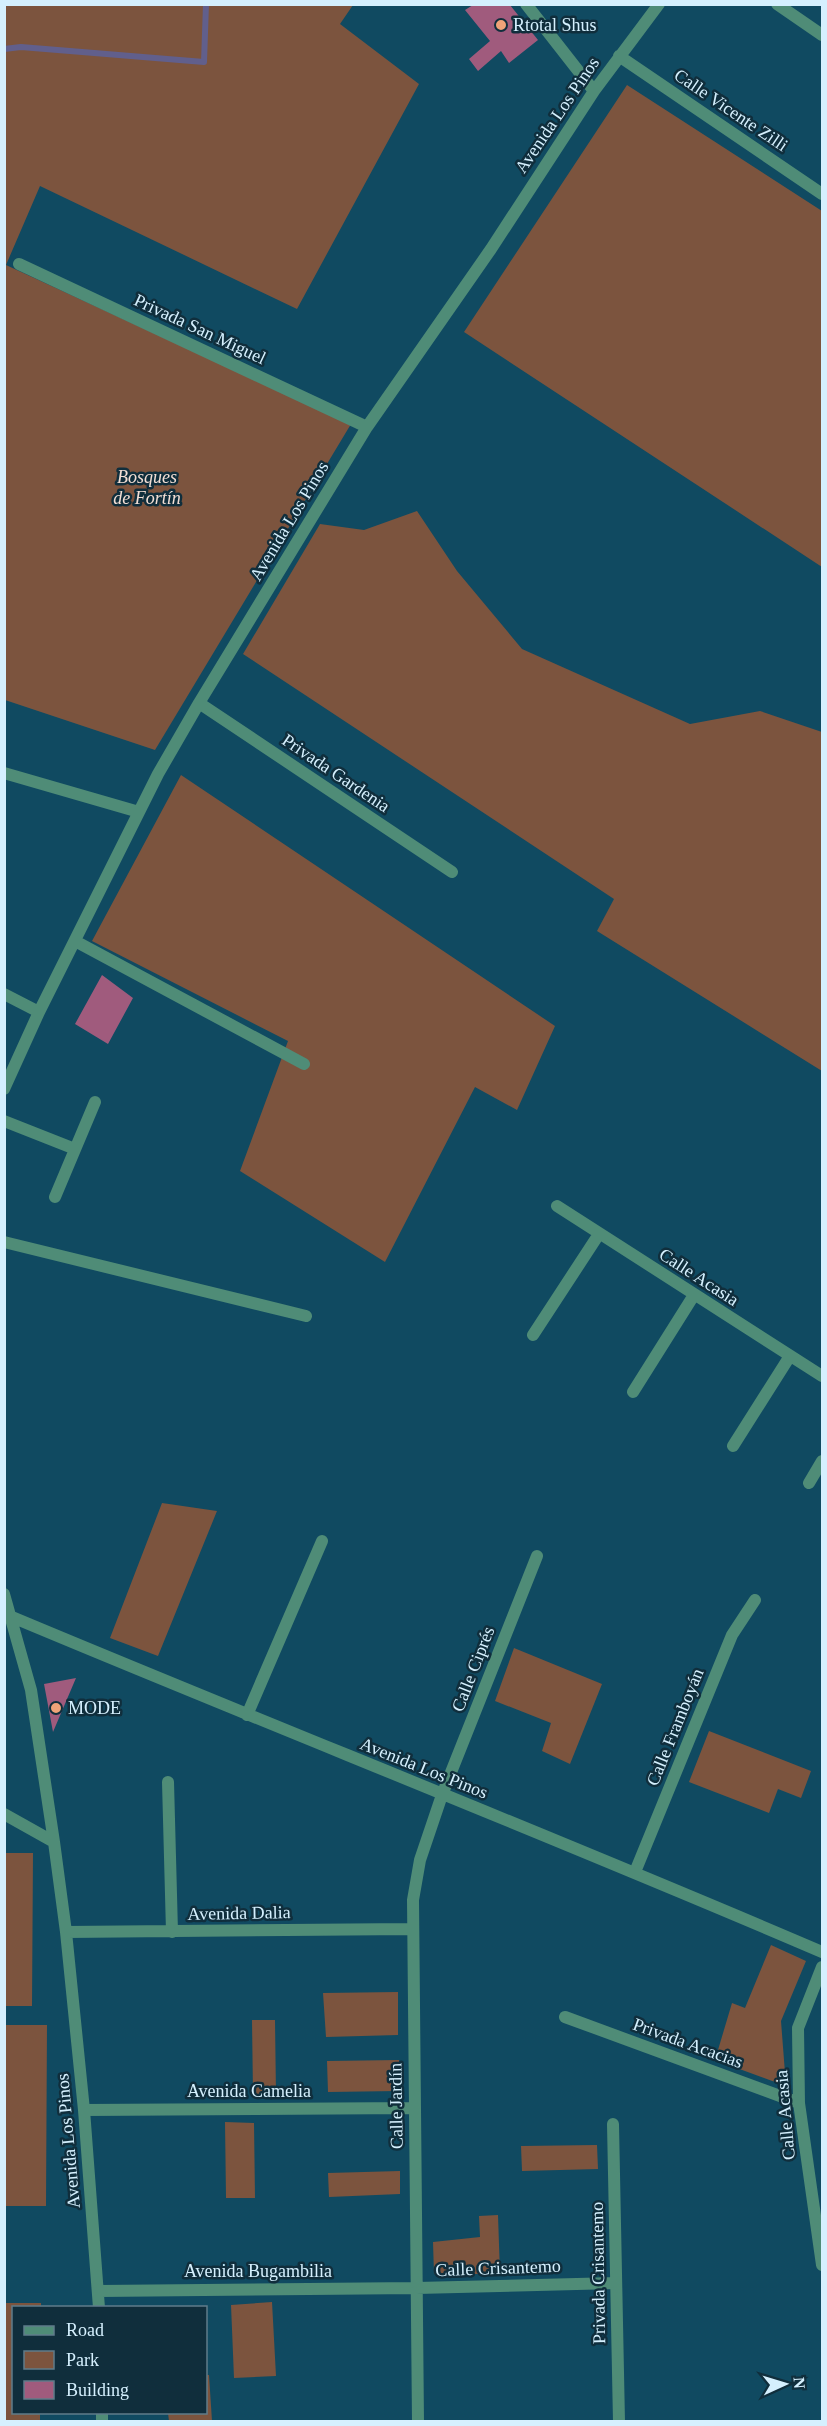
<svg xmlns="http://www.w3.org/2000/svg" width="827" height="2426" viewBox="0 0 827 2426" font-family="Georgia,serif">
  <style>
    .green { fill: #7c543e }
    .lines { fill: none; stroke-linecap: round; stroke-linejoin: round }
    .stream { stroke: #615f8c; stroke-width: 6 }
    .building { fill: #a05b7d }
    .street { stroke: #4f8c77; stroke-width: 12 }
    .poi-dot { fill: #efa378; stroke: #102e3c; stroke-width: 2 }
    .labels { text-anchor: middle; stroke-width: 5; stroke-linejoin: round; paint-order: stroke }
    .poi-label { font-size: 18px; fill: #d5f0fe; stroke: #102e3c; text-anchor: start }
    .street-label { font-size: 18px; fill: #d5f0fe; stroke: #102e3c }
    .park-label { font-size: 18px; font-style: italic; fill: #f3dfd5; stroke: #102e3c }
  </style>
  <rect width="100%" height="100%" fill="#104a61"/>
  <path class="green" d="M5,5H353L340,24L419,84L297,309L40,186L6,265L351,424L155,750L5,700Z
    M627,85L822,211V567L464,332Z
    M417,511L457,571L522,649L690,724L760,711L822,732V1071L597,931L614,899L243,654L320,524L364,530Z
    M181,775L555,1026L517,1110L475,1087L385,1262L240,1171L288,1041L92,941Z
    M162,1503L217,1511L158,1656L110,1638Z
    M514,1648L602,1684L570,1764L542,1751L551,1723L495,1701Z
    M709,1731L811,1771L801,1798L778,1789L769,1813L689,1782Z
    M5,1853H33L32,2006H5Z
    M771,1945L806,1961L781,2021L786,2086L715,2060L732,2003L745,2008Z
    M398,1992V2035L326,2037L323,1993Z
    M252,2020H275L276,2095H253Z
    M5,2025H47L46,2206H5Z
    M399,2060V2091L328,2092L327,2061Z
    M225,2122L254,2123L255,2198H226Z
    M597,2145L598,2169L522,2171L521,2146Z
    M400,2171V2194L329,2197L328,2173Z
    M498,2215L500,2274H434L433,2242L480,2237L479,2216Z
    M272,2302L276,2376L234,2378L231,2305Z
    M5,2303H41V2307L14,2308V2412L40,2413V2421H5Z
    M206,2375H209L212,2421H169L168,2413L206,2412Z"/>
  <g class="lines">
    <path class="stream" d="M4,49L21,47L204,62L206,4"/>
  </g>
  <path class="building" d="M473,5H510L538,40L509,63L501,51L478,71L469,59L490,41L465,10Z
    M102,975L133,998L108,1044L75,1024Z
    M76,1678L53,1732L44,1684Z"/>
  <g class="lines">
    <path class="street" d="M526,4L594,91
      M777,4L822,35
      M619,56L822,194
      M19,264L367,427
      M199,703L452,872
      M4,773L139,812
      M75,941L304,1064
      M4,994L39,1012
      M4,1089L39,1012L158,774L199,703L367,427L491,249L594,91L659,4
      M4,1121L75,1149
      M55,1197L95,1102
      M557,1206L822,1376
      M4,1242L306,1316
      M533,1335L599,1234
      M633,1392L694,1295
      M733,1446L790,1356
      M809,1483L822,1461
      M4,1594L31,1690L54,1842L66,1932L84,2110L99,2308
      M12,1617C282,1730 554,1837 822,1952
      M247,1715L322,1541
      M168,1782L172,1932
      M4,1814L54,1842
      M635,1872L732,1635L755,1600
      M66,1932L412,1929
      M822,1967L798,2028L799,2103L822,2265
      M565,2017L799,2103
      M84,2110L414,2108
      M613,2124L619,2422
      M99,2291L417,2288L616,2283
      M102,2412V2422
      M418,2422L413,1900L420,1860L442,1795L537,1556"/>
  </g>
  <g class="poi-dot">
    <circle cx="501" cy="25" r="6"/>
    <circle cx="56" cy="1708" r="6"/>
  </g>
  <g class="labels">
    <g class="poi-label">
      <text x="513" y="31">Rtotal Shus</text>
      <text x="68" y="1714">MODE</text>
    </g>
    <g class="street-label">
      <text transform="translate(731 110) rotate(34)" y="6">Calle Vicente Zilli</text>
      <text transform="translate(557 115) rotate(-56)" y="6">Avenida Los Pinos</text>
      <text transform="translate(200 329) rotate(25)" y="6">Privada San Miguel</text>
      <text transform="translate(289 521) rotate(-59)" y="6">Avenida Los Pinos</text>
      <text transform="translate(336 773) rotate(34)" y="6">Privada Gardenia</text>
      <text transform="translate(699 1277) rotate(33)" y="6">Calle Acasia</text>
      <text transform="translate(473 1669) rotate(-69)" y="6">Calle Ciprés</text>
      <text transform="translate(675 1727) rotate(-68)" y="6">Calle Framboyán</text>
      <text transform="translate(424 1768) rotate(22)" y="6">Avenida Los Pinos</text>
      <text transform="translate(239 1913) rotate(-1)" y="6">Avenida Dalia</text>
      <text transform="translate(688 2043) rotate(20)" y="6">Privada Acacias</text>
      <text x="249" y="2097">Avenida Camelia</text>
      <text transform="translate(396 2106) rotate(-91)" y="6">Calle Jardín</text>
      <text transform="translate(785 2115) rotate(-95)" y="6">Calle Acasia</text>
      <text transform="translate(68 2141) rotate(-95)" y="6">Avenida Los Pinos</text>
      <text transform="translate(498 2268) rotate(-2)" y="6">Calle Crisantemo</text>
      <text x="258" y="2277">Avenida Bugambilia</text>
      <text transform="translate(598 2273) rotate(-91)" y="6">Privada Crisantemo</text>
    </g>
    <g class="park-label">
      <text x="147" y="483">Bosques<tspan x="147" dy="21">de Fortín</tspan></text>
    </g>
  </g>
  <rect width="827" height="2426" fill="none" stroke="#d5f0fe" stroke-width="12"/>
  <rect x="12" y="2306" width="195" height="108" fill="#102e3c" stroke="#5f7c8a" stroke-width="1.5"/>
  <rect x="24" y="2326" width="30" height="9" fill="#4f8c77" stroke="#5f7c8a" stroke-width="1.5"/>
  <text x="66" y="2336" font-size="18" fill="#d5f0fe">Road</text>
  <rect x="24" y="2351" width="30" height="18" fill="#7c543e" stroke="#5f7c8a" stroke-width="1.5"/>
  <text x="66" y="2366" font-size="18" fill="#d5f0fe">Park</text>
  <rect x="24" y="2381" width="30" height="18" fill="#a05b7d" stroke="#5f7c8a" stroke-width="1.5"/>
  <text x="66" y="2396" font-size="18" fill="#d5f0fe">Building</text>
  <g transform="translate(785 2384) rotate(86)" stroke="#102e3c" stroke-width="4.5" paint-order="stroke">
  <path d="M0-4.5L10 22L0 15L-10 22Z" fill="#d5f0fe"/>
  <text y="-9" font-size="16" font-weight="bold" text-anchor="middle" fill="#d5f0fe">N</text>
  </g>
</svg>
